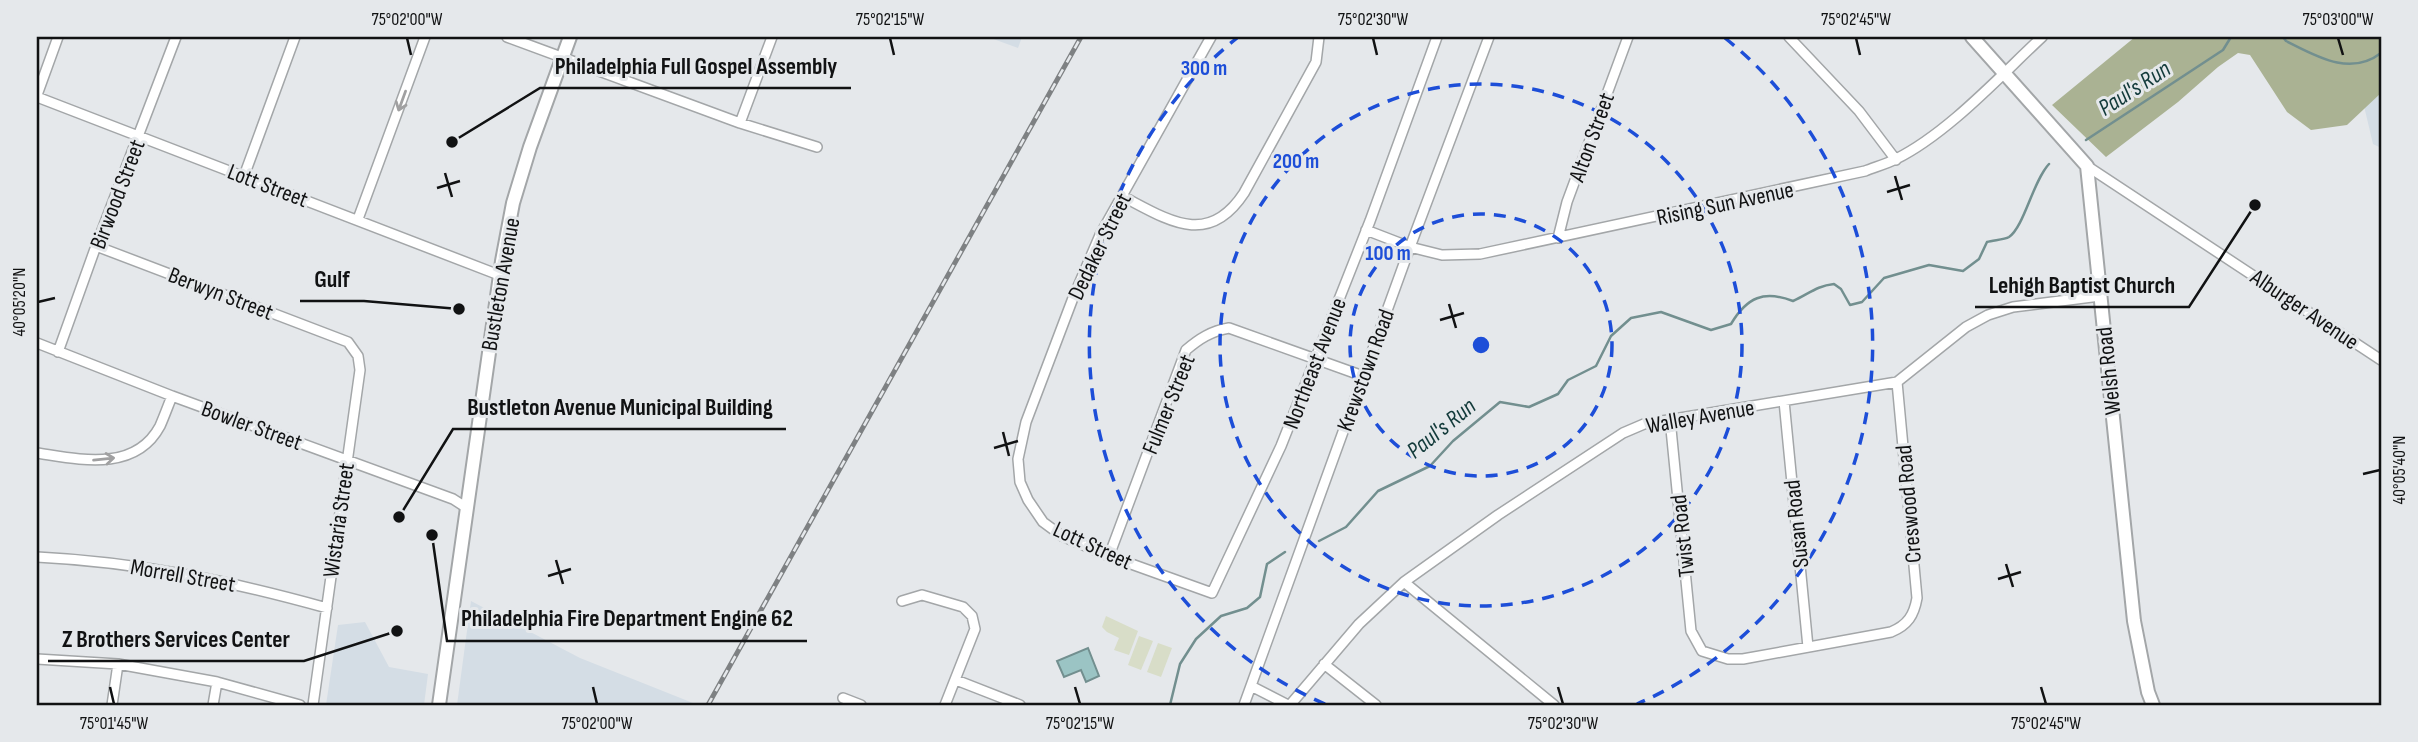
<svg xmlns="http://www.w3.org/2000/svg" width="2418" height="742" viewBox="0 0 2418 742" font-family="'Sofia Sans Condensed',sans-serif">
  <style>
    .built { fill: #d4dde5 }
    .green { fill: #d8ddc8 }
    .forest { fill: #aab293 }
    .water { fill: #9bc4c4; stroke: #728f8f; stroke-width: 2 }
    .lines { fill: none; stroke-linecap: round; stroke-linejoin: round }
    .stream { stroke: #728f8f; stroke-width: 2.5 }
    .minor-casing { stroke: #a3a6a8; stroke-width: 12 }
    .major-casing { stroke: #a3a6a8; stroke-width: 16 }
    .minor { stroke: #fff; stroke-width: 9 }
    .major { stroke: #fff; stroke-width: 12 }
    .rail-casing { stroke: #7e8183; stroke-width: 5 }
    .rail { stroke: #e5e8eb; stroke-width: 2.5; stroke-dasharray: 8; stroke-linecap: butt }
    .oneway { stroke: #a0a0a1 }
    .ticks { fill: none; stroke: #111213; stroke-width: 2.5 }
    .ring { fill: none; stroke: #1d4ed8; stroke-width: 3.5; stroke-dasharray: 12 9 }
    .labels { text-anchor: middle; stroke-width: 6; stroke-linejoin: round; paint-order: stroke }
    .street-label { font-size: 23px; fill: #111213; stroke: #e5e8eb }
    .water-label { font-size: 24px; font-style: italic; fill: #123a3a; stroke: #e5e8eb }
    .centre { fill: #1d4ed8; stroke: #e5e8eb; stroke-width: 3.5 }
    .ring-label { font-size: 21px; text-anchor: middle; font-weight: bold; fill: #1d4ed8; stroke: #e5e8eb; stroke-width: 6; stroke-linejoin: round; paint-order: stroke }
    .leader { fill: none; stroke: #111213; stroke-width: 2.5 }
    .callout-dot { fill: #111213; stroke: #e5e8eb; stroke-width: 2.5 }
    .callout-label { font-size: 24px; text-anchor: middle; font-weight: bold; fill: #111213; stroke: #e5e8eb; stroke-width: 6; stroke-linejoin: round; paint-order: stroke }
    .neatline { fill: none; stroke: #111213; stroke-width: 2.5 }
    .ticks-label { font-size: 18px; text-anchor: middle; fill: #111213 }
  </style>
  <rect width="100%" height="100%" fill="#e5e8eb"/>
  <path class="built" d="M988,37H1022L1018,48Z
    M2381,40V148L2373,144L2359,85Z
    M471,601L580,658L693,703L692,705H457Z
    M365,622L389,667L428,674L424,705H326L338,625Z"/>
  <path class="green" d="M1106,616L1138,631L1129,655L1114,650L1119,638L1107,632L1102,627Z
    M1139,636L1153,641L1141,670L1128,665Z
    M1158,643L1172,648L1161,677L1147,672Z"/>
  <path class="forest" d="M2135,37H2381V93L2347,125L2311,130L2287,112L2250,55L2238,53L2218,67L2178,102L2106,157L2052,105Z"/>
  <path class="water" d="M1088,648L1099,676L1086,682L1081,670L1064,677L1057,661Z"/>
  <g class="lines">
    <path class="stream" d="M2283,37L2286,41C2316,56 2350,77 2381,53
      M2086,140L2223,50L2231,37
      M1319,541L1346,527L1378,491L1430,466L1453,441L1500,402L1529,407L1558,394L1568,380L1596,366L1611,336L1631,318L1661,312L1711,330L1731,324C1747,297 1764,290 1793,301C1809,294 1816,286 1834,284L1841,289L1850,305L1862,302L1884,278L1929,265L1963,271L1979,259L1987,242C1993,240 2004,240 2009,237C2024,227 2033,181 2049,164
      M1170,705L1180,664L1196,639L1221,616L1247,608L1260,597L1267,564L1285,552"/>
    <g class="minor-casing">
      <path id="minor" d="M507,37L740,123L817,147
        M1211,37L1100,235L1073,298L1026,422L1018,459L1020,482L1028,500L1043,522L1062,536L1109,556L1212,593L1281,446L1370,221L1437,37
        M1789,37L1859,111L1896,160
        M37,95L58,37
        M37,97L499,275
        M740,123L772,37
        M2087,166L2381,360
        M244,176L295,37
        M1122,196C1168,220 1208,248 1244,193L1316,62L1319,37
        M358,219L425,37
        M1366,230L1410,247L1442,255L1480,254L1865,171C1875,167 1886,164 1896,159C1948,133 1999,77 2042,37
        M1558,238L1567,202L1628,37
        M96,246L348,342L358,356L360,370L313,705
        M37,343L172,396L453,499L467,508
        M58,352L96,246L176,37
        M1784,401L1808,647
        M1670,419L1691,631L1702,651L1728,659H1743L1891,632C1908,625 1914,615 1917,598L1897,382
        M37,453C78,459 135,473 160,426C164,417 168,406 172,396
        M1109,556L1186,350C1199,339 1211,331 1229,328L1363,376
        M37,557C138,562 230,581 327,608
        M1404,582L1554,705
        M902,601L922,595L963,607L972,616L975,629L945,705
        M37,659L118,664L217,682L300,705
        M1324,664L1376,705
        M956,680L1020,705
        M1251,686L1288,705
        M843,698L861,705
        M112,705L118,664
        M213,705L217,682
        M1244,705L1410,247L1489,37
        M1290,705L1359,624L1404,582L1498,515L1623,433L1644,424L1897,382L1966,327L1988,315L2013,307L2100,296"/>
    </g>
    <g class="major-casing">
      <path id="major" d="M1972,37L2087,166L2134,621L2148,692L2153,705
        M439,705L502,261L513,203L530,147L570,37"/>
    </g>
    <use href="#minor" class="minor"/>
    <use href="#major" class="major"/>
    <g class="rail-casing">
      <path id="rail" d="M708,705L1081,37"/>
    </g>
    <use href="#rail" class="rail"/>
  </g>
  <defs><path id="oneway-shaft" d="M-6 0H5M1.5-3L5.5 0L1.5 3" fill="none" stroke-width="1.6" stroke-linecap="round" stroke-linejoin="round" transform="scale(1.75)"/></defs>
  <g class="oneway">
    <use href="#oneway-shaft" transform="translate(402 101) rotate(110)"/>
    <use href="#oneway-shaft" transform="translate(104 459) rotate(-6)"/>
  </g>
  <path class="ticks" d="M407,38L411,55M890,38L894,55M1373,38L1377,55M1856,38L1860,55M2338,38L2343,55M445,173L452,197M1895,176L1902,200M437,188L460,181M1887,192L1910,185M38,302L55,298M1449,304L1456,328M1440,320L1464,313M1003,432L1009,456M994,448L1018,441M2363,474L2380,470M556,560L563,584M2006,564L2013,587M548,576L571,569M1998,579L2021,572M110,687L114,704M593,687L597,704M1075,687L1080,704M1558,687L1563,704M2041,687L2046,704"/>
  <g class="ring">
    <circle cx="1481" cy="345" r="131"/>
    <circle cx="1481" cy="345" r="261"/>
    <path d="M1325 704A392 392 0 0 1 1237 38M1725 38A392 392 0 0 1 1637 704"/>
  </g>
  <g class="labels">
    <g class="street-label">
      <text transform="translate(1591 137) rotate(-70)" y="8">Alton Street</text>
      <text transform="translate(268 185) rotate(21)" y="8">Lott Street</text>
      <text transform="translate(117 194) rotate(-69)" y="8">Birwood Street</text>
      <text transform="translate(1725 203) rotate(-12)" y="8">Rising Sun Avenue</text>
      <text transform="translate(1099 246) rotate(-64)" y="8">Dedaker Street</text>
      <text transform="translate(500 284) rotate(-80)" y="8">Bustleton Avenue</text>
      <text transform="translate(221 293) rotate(21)" y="8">Berwyn Street</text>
      <text transform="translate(2305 309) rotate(34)" y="8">Alburger Avenue</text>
      <text transform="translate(1314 363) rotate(-69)" y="8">Northeast Avenue</text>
      <text transform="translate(1365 370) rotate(-70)" y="8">Krewstown Road</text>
      <text transform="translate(2108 371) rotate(-96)" y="8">Welsh Road</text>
      <text transform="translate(1168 404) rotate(-68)" y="8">Fulmer Street</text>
      <text transform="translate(1700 416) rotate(-10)" y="8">Walley Avenue</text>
      <text transform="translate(252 425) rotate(20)" y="8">Bowler Street</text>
      <text transform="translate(1908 504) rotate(-95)" y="8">Creswood Road</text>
      <text transform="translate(338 520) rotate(-82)" y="8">Wistaria Street</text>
      <text transform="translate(1796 524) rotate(-96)" y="8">Susan Road</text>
      <text transform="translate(1682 536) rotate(-96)" y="8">Twist Road</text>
      <text transform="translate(1093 545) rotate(25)" y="8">Lott Street</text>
      <text transform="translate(183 575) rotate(10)" y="8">Morrell Street</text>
    </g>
    <g class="water-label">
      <text transform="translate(2134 88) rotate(-33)" y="8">Paul's Run</text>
      <text transform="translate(1441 428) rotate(-39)" y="8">Paul's Run</text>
    </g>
  </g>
  <circle cx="1481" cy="345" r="10" class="centre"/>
  <g class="ring-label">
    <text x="1204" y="75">300 m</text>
    <text x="1296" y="168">200 m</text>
    <text x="1388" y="260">100 m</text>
  </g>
  <path class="leader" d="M452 142L540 88H851M459 309L364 301H300M2255 205L2189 307H1975M399 517L453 429H786M432 535L447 641H807M397 631L304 661H48"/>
  <g class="callout-dot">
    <circle cx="452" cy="142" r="7"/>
    <circle cx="459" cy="309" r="7"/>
    <circle cx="2255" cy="205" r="7"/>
    <circle cx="399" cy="517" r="7"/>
    <circle cx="432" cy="535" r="7"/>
    <circle cx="397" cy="631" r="7"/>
  </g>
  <g class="callout-label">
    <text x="696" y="74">Philadelphia Full Gospel Assembly</text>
    <text x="332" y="287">Gulf</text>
    <text x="2082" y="293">Lehigh Baptist Church</text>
    <text x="620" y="415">Bustleton Avenue Municipal Building</text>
    <text x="627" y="626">Philadelphia Fire Department Engine 62</text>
    <text x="176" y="647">Z Brothers Services Center</text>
  </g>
  <rect width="2418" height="742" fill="none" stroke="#e5e8eb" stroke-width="77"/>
  <rect x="38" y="38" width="2342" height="666" class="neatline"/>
  <g class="ticks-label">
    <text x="407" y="25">75°02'00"W</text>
    <text x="890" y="25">75°02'15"W</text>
    <text x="1373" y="25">75°02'30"W</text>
    <text x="1856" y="25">75°02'45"W</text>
    <text x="2338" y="25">75°03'00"W</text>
    <text transform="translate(19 302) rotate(-90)" y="6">40°05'20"N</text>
    <text transform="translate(2399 470) rotate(-90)" y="6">40°05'40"N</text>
    <text x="114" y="729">75°01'45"W</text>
    <text x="597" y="729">75°02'00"W</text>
    <text x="1080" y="729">75°02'15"W</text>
    <text x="1563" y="729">75°02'30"W</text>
    <text x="2046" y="729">75°02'45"W</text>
  </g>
</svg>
